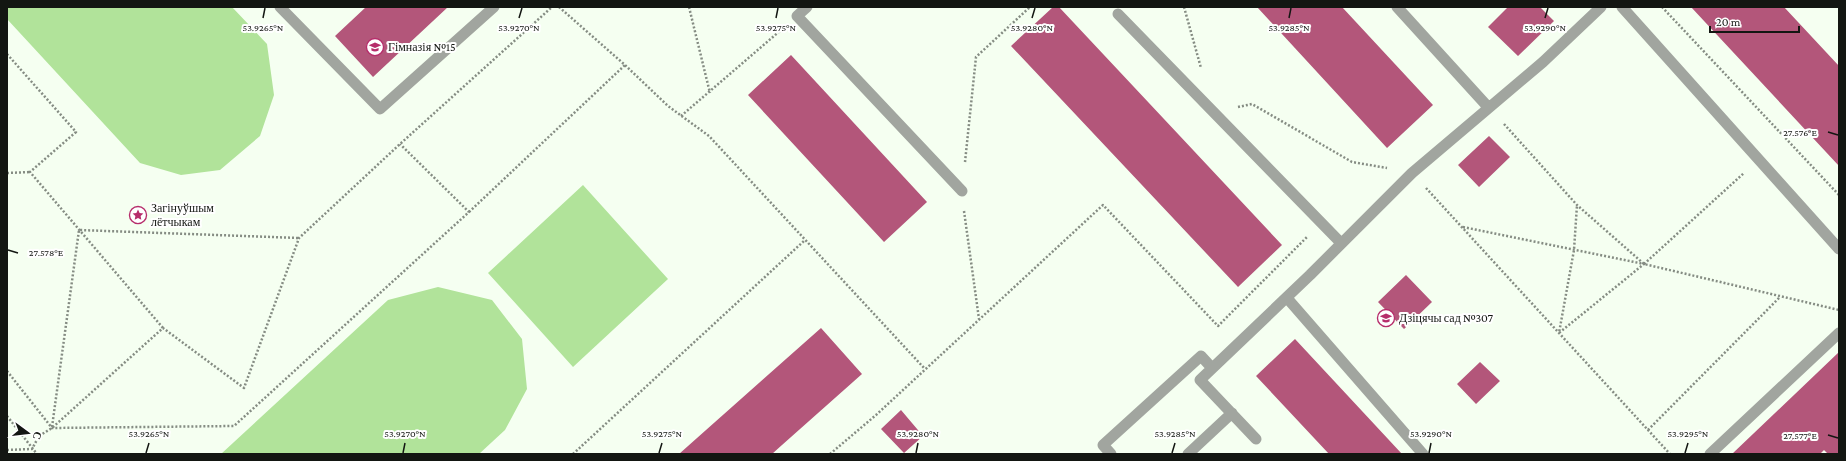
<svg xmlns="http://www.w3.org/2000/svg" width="1846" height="461" viewBox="0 0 1846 461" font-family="'Crimson Pro',serif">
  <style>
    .green { fill: #b1e39a }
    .building { fill: #b3567a }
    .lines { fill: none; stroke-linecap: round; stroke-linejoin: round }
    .path { stroke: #858c83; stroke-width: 2.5; stroke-dasharray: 2 2; stroke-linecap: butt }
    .service { stroke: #a1a59f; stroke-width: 11 }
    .ticks { fill: none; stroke: #131612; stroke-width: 1.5 }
    .labels { text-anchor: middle; stroke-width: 4; stroke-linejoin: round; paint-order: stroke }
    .poi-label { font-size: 12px; fill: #131612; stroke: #fff; text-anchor: start }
    .ticks-label { font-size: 10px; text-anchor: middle; fill: #131612; stroke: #fff; stroke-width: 4; stroke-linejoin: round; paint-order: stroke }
  </style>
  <rect width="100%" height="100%" fill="#f5fff1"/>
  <path class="green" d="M7,7H232L267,44L274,95L260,136L220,170L181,175L140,163L7,19Z
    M583,185L668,279L573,367L488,273Z
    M438,287L492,300L522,339L527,389L505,430L479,454H221L388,300Z"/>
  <path class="building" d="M366,7H448L373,77L335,36Z
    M1053,7H1059L1282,245L1238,287L1011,46Z
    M1257,7H1342L1433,105L1387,148Z
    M1508,7H1540L1554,21L1518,56L1488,27Z
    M1691,7H1784L1839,66V166Z
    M791,55L927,202L884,242L748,95Z
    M1489,136L1510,157L1479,187L1458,165Z
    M1406,275L1432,302L1404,329L1378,302Z
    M821,328L862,374L782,445L772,454H679Z
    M1295,339L1402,454H1329L1256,376Z
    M1839,352V452L1837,454H1828L1824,450L1820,454H1732Z
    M1480,362L1500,381L1476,404L1457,384Z
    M901,410L923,436L904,453L881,429Z"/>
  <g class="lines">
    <path class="path" d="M559,7L625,65L668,106L709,136L925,369
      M689,7L710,93
      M1184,7L1201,68
      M1662,7L1839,195
      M7,54L76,132L30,172L163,328
      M1238,107L1252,104L1352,162L1387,168
      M681,116L781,30
      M1504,124L1577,205L1644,264L1839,310
      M965,162L976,57L1030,7
      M7,173L30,172
      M1426,188L1670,454
      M964,211L979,319
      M469,212L625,65
      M1463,227L1644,264L1559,333L1574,250L1577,205
      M1644,264L1744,173
      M7,371L52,428L234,426L469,212L400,144
      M7,416L37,454
      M52,427L79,230L299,238
      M1648,430L1780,297
      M7,450L32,449L39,436L52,428L163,328L244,388L299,238L400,144L552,7
      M573,454L805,240
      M830,454L876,415L1103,205L1218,326L1307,237"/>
    <path class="service" d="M280,7L380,109L494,7
      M807,7L797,16L962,191
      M1397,7L1488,107
      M1622,7L1839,249
      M1118,14L1341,243
      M1287,298L1423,454
      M1256,439L1200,380L1310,275L1412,173L1543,62L1601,7
      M1111,454L1103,445L1201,356L1212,368
      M1188,454L1232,413
      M1710,454L1839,333"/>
  </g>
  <path class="ticks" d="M263,18L265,8M519,18L522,8M776,18L778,8M1032,18L1035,8M1289,18L1291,8M1545,18L1548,8M1828,132L1838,135M8,250L18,253M1828,435L1838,438M146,453L149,443M403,453L405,443M659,453L662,443M916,453L918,443M1172,453L1175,443M1429,453L1431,443M1685,453L1688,443"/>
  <defs>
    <g id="school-ring" transform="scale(0.9)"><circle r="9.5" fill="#fff" stroke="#b62d6b" stroke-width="1.5"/><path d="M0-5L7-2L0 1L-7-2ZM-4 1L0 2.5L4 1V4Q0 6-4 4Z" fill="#b62d6b"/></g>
    <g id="sight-ring" transform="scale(0.9)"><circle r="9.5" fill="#fff" stroke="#b62d6b" stroke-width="1.5"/><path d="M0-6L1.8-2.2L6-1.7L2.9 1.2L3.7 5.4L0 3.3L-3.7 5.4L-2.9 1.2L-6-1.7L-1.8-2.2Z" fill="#b62d6b"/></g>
  </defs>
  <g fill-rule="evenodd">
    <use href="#school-ring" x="375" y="47"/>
    <use href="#sight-ring" x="138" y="215"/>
    <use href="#school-ring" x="1386" y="318"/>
  </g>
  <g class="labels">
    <g class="poi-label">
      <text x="388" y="51">Гімназія №15</text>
      <text x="151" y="212">Загінуўшым<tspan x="151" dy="14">лётчыкам</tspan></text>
      <text x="1399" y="322">Дзіцячы сад №307</text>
    </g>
  </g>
  <g class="ticks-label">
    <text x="263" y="31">53.9265°N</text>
    <text x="519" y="31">53.9270°N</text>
    <text x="776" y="31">53.9275°N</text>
    <text x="1032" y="31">53.9280°N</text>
    <text x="1289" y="31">53.9285°N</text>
    <text x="1545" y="31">53.9290°N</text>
    <text x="1800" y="136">27.576°E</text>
    <text x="46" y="256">27.578°E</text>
    <text x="149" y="437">53.9265°N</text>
    <text x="405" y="437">53.9270°N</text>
    <text x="662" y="437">53.9275°N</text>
    <text x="918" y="437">53.9280°N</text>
    <text x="1175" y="437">53.9285°N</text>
    <text x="1431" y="437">53.9290°N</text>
    <text x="1688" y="437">53.9295°N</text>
    <text x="1800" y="439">27.577°E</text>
  </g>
  <rect width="1846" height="461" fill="none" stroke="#131612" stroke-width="16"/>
  <g transform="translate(28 433) rotate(105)" stroke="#ffffff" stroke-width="3" paint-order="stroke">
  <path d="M0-3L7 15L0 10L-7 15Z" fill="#131612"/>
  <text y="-6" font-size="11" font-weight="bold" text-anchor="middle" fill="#131612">С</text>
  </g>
  <path d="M1710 26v6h89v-6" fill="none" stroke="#131612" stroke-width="2"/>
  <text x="1716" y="26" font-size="12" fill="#131612" stroke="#ffffff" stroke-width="3" paint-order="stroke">20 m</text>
</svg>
